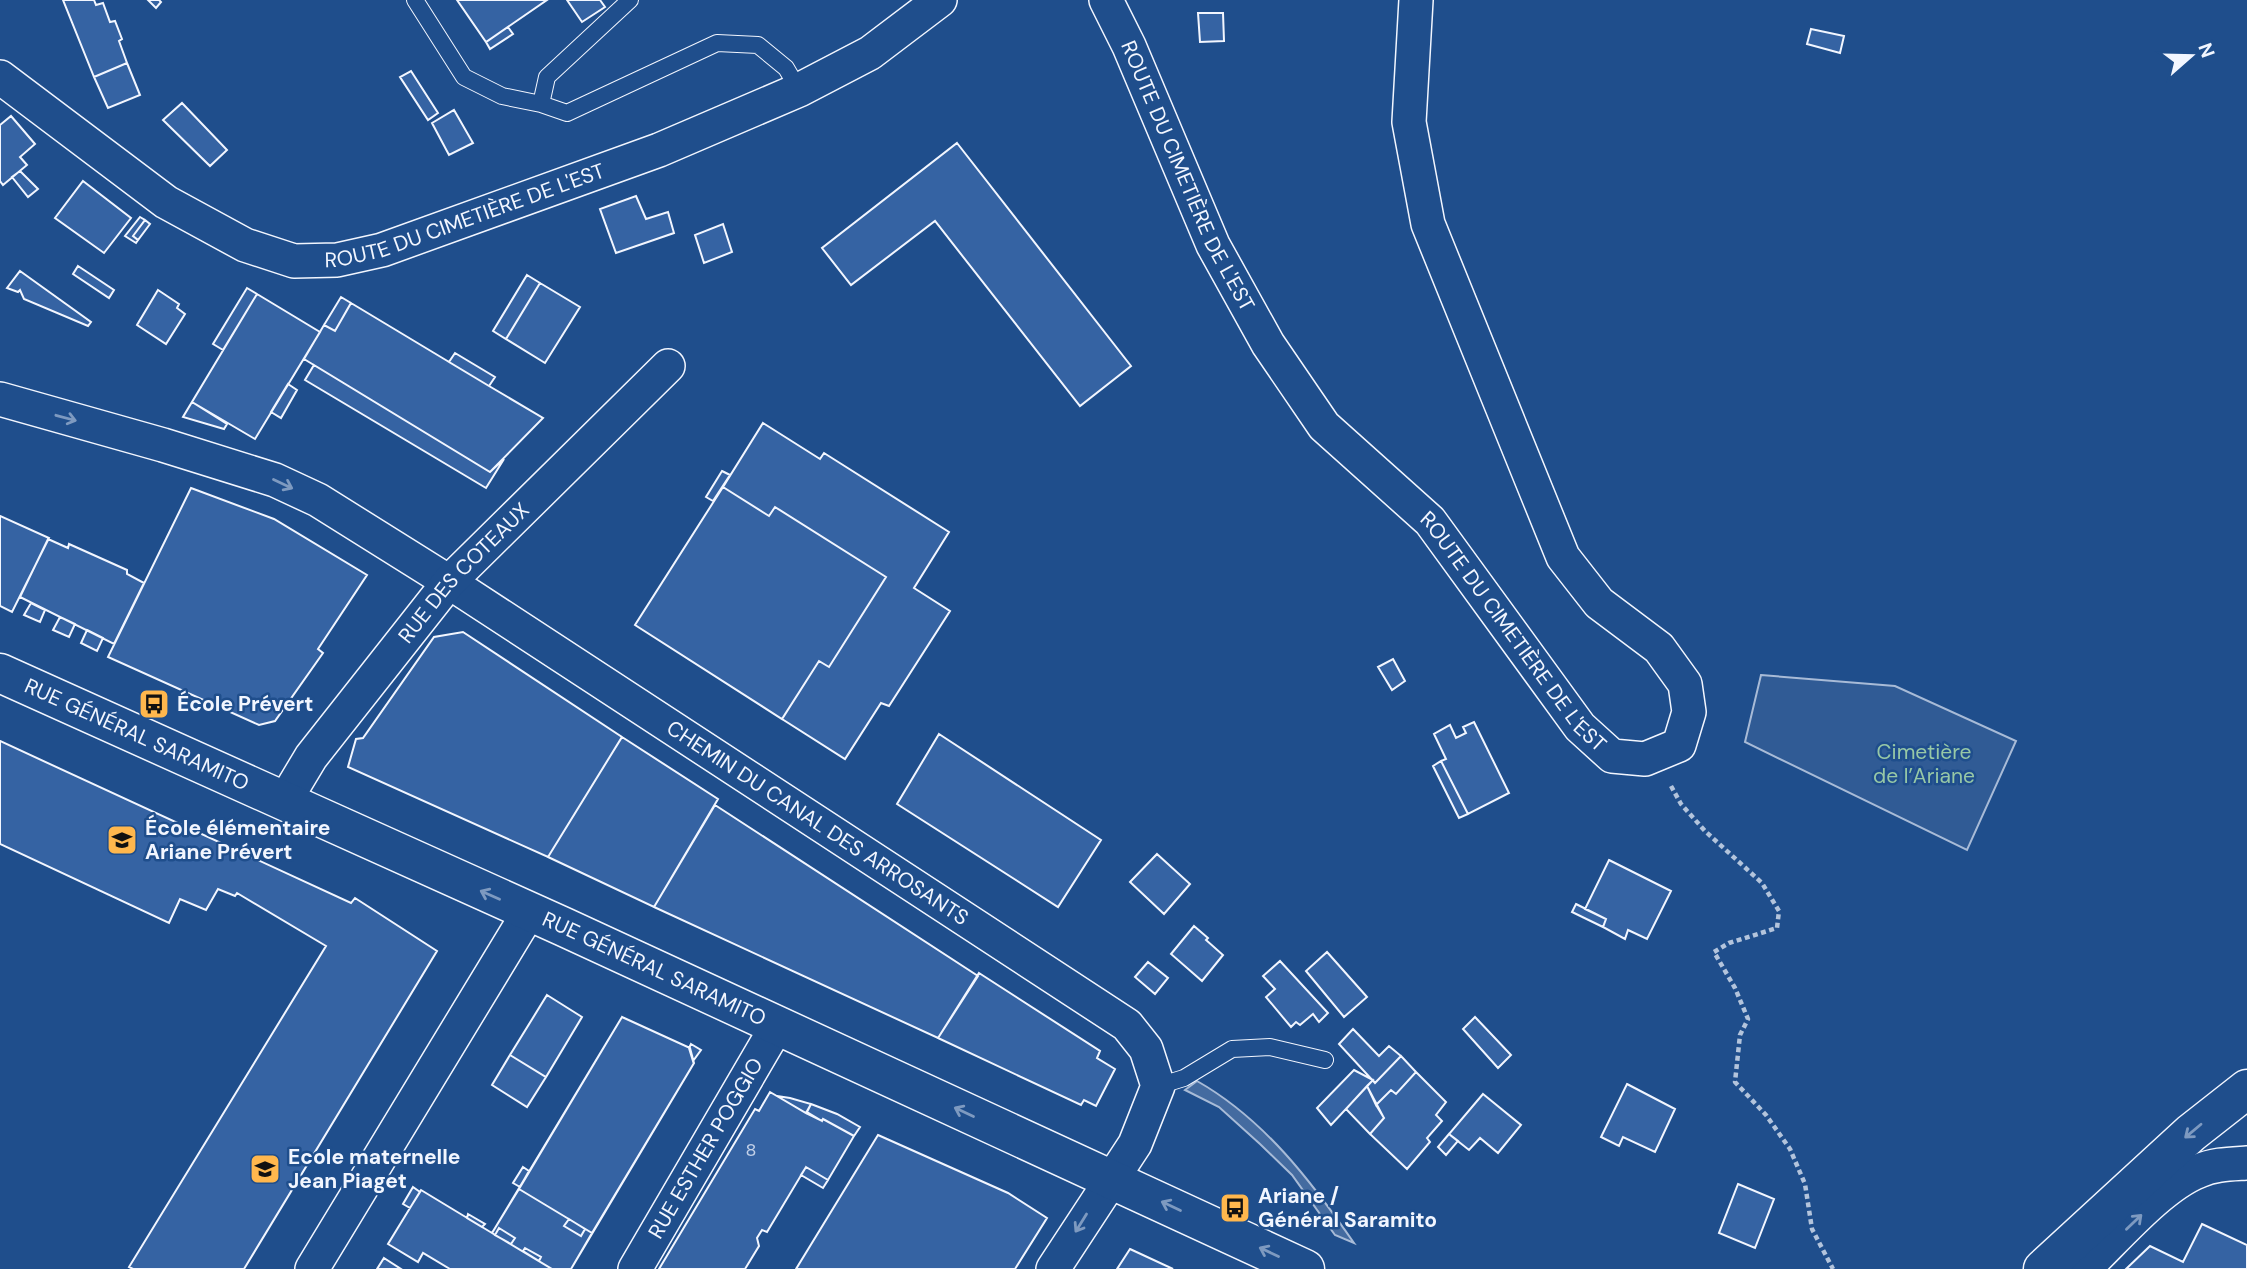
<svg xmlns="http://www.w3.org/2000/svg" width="2247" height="1269" viewBox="0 0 2247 1269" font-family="'DM Sans',sans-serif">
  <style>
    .built { fill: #305b95; stroke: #a8bbd7; stroke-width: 2 }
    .water { fill: #446ba0; stroke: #a8bbd7; stroke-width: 2 }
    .building { fill: #3563a3; stroke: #f2f6ff; stroke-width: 2 }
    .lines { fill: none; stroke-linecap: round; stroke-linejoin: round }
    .service-casing { stroke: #f2f6ff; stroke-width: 18 }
    .minor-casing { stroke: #f2f6ff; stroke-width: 36 }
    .tertiary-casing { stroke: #f2f6ff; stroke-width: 41 }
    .primary-casing { stroke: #f2f6ff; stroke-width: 41 }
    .path { stroke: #b3c4dc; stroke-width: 4.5; stroke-dasharray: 5 3.5; stroke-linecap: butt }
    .service { stroke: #1f4e8c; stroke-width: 16 }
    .minor { stroke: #1f4e8c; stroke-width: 33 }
    .tertiary { stroke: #1f4e8c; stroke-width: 38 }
    .primary { stroke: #1f4e8c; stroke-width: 38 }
    .oneway { stroke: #7e9ac0 }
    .labels { text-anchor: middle; stroke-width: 5; stroke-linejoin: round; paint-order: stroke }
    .number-label { font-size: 18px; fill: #c3d1e8 }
    .street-label { font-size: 21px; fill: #f2f6ff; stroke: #1f4e8c }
    .poi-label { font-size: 21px; font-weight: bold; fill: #f2f6ff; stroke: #1f4e8c; text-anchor: start }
    .park-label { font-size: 21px; fill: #97c8a6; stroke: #1f4e8c }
  </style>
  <rect width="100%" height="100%" fill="#1f4e8c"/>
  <path class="built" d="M1761,675L1895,686L2016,741L1967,850L1745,742Z"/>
  <path class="water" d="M1197,1081C1264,1119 1311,1181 1354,1243L1335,1235L1292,1175L1260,1144L1219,1107L1185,1090Z"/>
  <path class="building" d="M63,0H94L96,5L103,3L110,22L115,21L122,39L119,41L127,63L94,77Z
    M148,0H159L161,2L156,8Z
    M457,0H547L486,42Z
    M567,0H600L605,7L582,22Z
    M1198,13H1223L1224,41L1200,42Z
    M508,27L513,34L490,49L486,42Z
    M1811,29L1844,36L1840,53L1807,44Z
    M127,63L140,95L108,108L94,77Z
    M411,71L438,113L428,120L400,77Z
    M182,103L227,150L210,166L163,120Z
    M454,110L473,143L449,155L432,123Z
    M11,116L35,144L20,157L27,165L3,185L0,181V125Z
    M957,143L1131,366L1080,406L935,221L851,285L822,248Z
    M20,171L38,189L28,197L12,177Z
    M83,181L131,218L104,253L55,218Z
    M636,196L646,219L668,212L674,233L616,253L600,209Z
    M140,217L145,220L133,236L138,240L136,243L125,236Z
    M145,220L150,224L138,240L133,236Z
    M723,224L732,252L704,263L695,235Z
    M78,266L114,290L109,298L73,274Z
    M20,271L91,322L88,326L24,299L20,290L18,292L7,288Z
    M527,275L540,283L506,339L493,331Z
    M540,283L580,307L545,363L506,339Z
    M247,288L257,294L223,350L213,344Z
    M158,290L179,304L177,308L185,314L166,344L137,325Z
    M257,294L320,332L255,439L192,402Z
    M341,297L351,303L335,331L324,325Z
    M351,303L489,386L543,418L490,472L304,359L324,325L335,331Z
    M455,353L495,377L489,386L449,362Z
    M314,365L490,472L504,459L486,488L305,380Z
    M288,384L297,390L281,418L271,412Z
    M192,402L227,424L224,429L183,417Z
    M763,423L820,459L824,453L949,532L914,588L950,611L889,706L881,703L845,759L782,719L819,661L829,667L886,577L775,507L769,516L723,487Z
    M722,471L730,475L713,501L706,497Z
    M723,487L769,516L775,507L886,577L829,667L819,661L782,719L635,625Z
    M191,488L274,519L367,575L318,649L323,653L275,721L259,725L108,657Z
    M0,516L49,538L12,612L0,606Z
    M48,539L68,548L69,544L127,570V574L144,583L114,644L20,597Z
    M31,603L45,610L40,622L24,615Z
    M60,617L75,624L69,637L53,630Z
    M87,630L103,638L97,651L81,643Z
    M463,632L622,737L548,857L348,767L356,739L363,738L434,637Z
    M1393,659L1405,681L1392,690L1378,667Z
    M1474,722L1509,793L1468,814L1441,761L1446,759L1434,734L1450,725L1456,738L1466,733L1463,727Z
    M939,734L1101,840L1058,907L897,804Z
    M622,737L718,799L654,907L548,857Z
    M0,741L351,903L355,898L437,951L244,1269H133L129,1267L326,946L237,893L235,896L218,889L206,910L180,899L169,923L0,844Z
    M1441,761L1468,814L1459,818L1433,766Z
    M715,805L978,976L938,1038L654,907Z
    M1157,854L1190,884L1164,914L1130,882Z
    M1609,860L1671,891L1647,939L1628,930L1625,939L1603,927L1606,919L1585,909Z
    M1576,904L1606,919L1603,927L1572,912Z
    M1194,926L1208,938L1206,940L1223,955L1202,981L1171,954Z
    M1327,952L1367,997L1344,1017L1306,971Z
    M1280,961L1328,1013L1319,1022L1313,1014L1300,1025L1296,1022L1291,1027L1266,997L1275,989L1263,976Z
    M1148,962L1168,978L1155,994L1135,977Z
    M979,973L1100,1051L1097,1058L1115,1069L1096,1106L1084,1100L1081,1105L938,1038Z
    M547,995L582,1017L546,1077L510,1055Z
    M622,1017L690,1048L694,1063L592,1233L519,1189Z
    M622,1017L690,1048L694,1063L571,1269H450L423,1253L418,1262L388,1244L421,1190L492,1233Z
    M1475,1017L1511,1055L1498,1068L1463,1029Z
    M1353,1029L1379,1056L1389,1046L1401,1056L1375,1083L1339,1044Z
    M691,1044L701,1050L693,1061L689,1048Z
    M510,1055L546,1077L527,1107L492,1085Z
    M1401,1056L1416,1072L1396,1094L1391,1090L1376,1105L1367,1086L1373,1080L1375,1083Z
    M1354,1070L1373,1080L1331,1125L1317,1108Z
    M1416,1072L1446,1102L1436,1115L1442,1121L1427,1138L1430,1142L1407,1169L1370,1134L1384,1118L1376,1105L1391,1090L1396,1094Z
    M1627,1084L1675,1109L1655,1152L1623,1137L1619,1146L1601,1137Z
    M1367,1086L1384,1118L1370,1134L1346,1109Z
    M770,1092L806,1113L822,1121L823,1119L854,1136L828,1180L806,1167L767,1232L762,1230L757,1238L759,1246L745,1269H659L755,1109L759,1111Z
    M770,1092L806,1113L822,1121L823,1119L854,1136L828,1180L806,1167L767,1232L762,1230L757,1238L759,1246L745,1269H659L755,1109L759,1111Z
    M1483,1094L1521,1125L1498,1153L1480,1138L1469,1150L1449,1134Z
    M777,1096L790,1098L811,1104L806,1113Z
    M811,1104L837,1114L860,1127L854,1136L823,1119L822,1121L807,1112Z
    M1449,1134L1458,1141L1446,1155L1438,1147Z
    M878,1135L1008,1193L1047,1218L1015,1269H796Z
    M523,1167L529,1171L520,1187L513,1183Z
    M806,1167L828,1180L823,1188L801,1175Z
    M1738,1184L1774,1199L1755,1248L1719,1233Z
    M413,1187L420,1192L410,1208L403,1204Z
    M519,1189L592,1233L571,1269H552L492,1233Z
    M421,1190L492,1233L552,1269H450L423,1253L418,1262L388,1244Z
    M468,1214L485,1224L482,1227L467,1218Z
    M569,1219L585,1229L581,1236L564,1226Z
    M2202,1224L2247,1245V1269H2126L2150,1246L2183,1262Z
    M499,1228L515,1238L511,1244L495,1235Z
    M525,1248L541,1257L539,1261L523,1251Z
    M1130,1249L1173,1269H1117Z
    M384,1258L401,1269H377Z"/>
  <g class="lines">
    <g class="service-casing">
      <path id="service" d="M415,0L464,77L502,96L541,104
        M630,0L547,77L541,104L567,113L717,43L758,45L786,68L799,90
        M1158,1086L1184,1078L1232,1049L1270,1047L1325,1060"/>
    </g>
    <g class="minor-casing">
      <g id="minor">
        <path id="s1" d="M1106,0L1129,46L1213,245L1268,344L1324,426L1430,521L1580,727L1612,756L1645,759L1679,745L1689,712L1685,684L1659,648L1599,603L1563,557L1428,224L1409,122L1416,0"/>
        <path id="s2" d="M0,77L166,202L245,245L294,261L337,260L382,250L659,150L799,90L870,53L940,0"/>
        <path id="s3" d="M0,399L163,445L275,480L318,500L449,582L1127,1025L1146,1049L1158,1086L1135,1144L1053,1269"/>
        <path id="s4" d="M284,802L311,757L449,582L668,366"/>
        <path d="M312,1269L529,912"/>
        <path id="s5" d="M635,1269L777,1026"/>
        <path d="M2084,1269C2115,1240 2160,1186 2199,1171C2214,1164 2231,1164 2247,1163"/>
      </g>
    </g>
    <g class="tertiary-casing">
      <g id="tertiary">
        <path id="s6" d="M0,673L564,927L1305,1269"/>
      </g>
    </g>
    <g class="primary-casing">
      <path id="primary" d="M2043,1269L2191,1133L2247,1089"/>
    </g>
    <path class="path" d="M1671,786L1681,804L1705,831L1762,883L1779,911L1777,928L1729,943L1714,952L1735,988L1748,1019L1740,1035L1735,1082L1766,1115L1790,1149L1805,1184L1812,1229L1833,1269"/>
    <use href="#service" class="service"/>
    <use href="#minor" class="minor"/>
    <use href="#tertiary" class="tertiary"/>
    <use href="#primary" class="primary"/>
  </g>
  <defs><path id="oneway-shaft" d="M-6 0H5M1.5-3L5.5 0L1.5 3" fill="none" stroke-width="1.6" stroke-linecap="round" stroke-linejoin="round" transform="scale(1.75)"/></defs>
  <g class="oneway">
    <use href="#oneway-shaft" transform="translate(66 418) rotate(15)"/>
    <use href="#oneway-shaft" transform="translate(283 484) rotate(25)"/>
    <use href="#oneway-shaft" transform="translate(490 895) rotate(-156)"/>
    <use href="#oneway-shaft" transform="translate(964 1112) rotate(-155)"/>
    <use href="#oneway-shaft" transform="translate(2193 1131) rotate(140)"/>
    <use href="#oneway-shaft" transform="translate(1171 1206) rotate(-155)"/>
    <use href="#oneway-shaft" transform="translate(2134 1222) rotate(-44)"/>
    <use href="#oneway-shaft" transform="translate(1081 1223) rotate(122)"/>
    <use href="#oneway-shaft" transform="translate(1269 1252) rotate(-155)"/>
  </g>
  <defs>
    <g id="bus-square" transform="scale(1.575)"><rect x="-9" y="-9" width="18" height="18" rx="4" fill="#ffb74d" stroke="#1f4e8c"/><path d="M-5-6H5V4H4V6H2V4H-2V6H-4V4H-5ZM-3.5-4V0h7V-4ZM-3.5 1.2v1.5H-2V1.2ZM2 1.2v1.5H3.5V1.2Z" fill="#111"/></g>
    <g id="school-square" transform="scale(1.575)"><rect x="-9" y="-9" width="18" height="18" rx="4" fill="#ffb74d" stroke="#1f4e8c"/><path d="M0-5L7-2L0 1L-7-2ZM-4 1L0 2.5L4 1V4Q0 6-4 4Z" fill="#111"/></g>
  </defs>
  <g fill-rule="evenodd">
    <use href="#bus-square" x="154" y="704"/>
    <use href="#school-square" x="122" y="840"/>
    <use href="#school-square" x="265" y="1169"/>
    <use href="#bus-square" x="1235" y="1208"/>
  </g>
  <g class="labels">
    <g class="number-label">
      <text x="751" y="1156">8</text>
    </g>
    <g class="street-label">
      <text dy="7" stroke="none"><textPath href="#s1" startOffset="194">ROUTE DU CIMETIÈRE DE L'EST</textPath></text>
      <text dy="7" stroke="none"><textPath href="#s2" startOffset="527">ROUTE DU CIMETIÈRE DE L'EST</textPath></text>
      <text dy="7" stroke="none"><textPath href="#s4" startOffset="292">RUE DES COTEAUX</textPath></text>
      <text dy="7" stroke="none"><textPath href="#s1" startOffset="761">ROUTE DU CIMETIÈRE DE L'EST</textPath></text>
      <text dy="7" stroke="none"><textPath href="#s6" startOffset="150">RUE GÉNÉRAL SARAMITO</textPath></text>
      <text dy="7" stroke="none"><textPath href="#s3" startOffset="929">CHEMIN DU CANAL DES ARROSANTS</textPath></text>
      <text dy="7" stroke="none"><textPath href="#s6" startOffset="718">RUE GÉNÉRAL SARAMITO</textPath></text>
      <text dy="7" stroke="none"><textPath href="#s5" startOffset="140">RUE ESTHER POGGIO</textPath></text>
    </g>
    <g class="poi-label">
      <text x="177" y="711">École Prévert</text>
      <text x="145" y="835">École élémentaire<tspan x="145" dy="24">Ariane Prévert</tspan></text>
      <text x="288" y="1164">Ecole maternelle<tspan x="288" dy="24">Jean Piaget</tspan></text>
      <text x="1258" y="1203">Ariane /<tspan x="1258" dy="24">Général Saramito</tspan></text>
    </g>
    <g class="park-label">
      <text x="1924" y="759">Cimetière<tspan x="1924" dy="24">de l’Ariane</tspan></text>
    </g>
  </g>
  <g transform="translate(2191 56) rotate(70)" stroke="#1f4e8c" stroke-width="5" paint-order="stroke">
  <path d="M0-5L12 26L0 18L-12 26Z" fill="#f2f6ff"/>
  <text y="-10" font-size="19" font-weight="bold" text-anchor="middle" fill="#f2f6ff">N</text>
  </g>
</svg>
